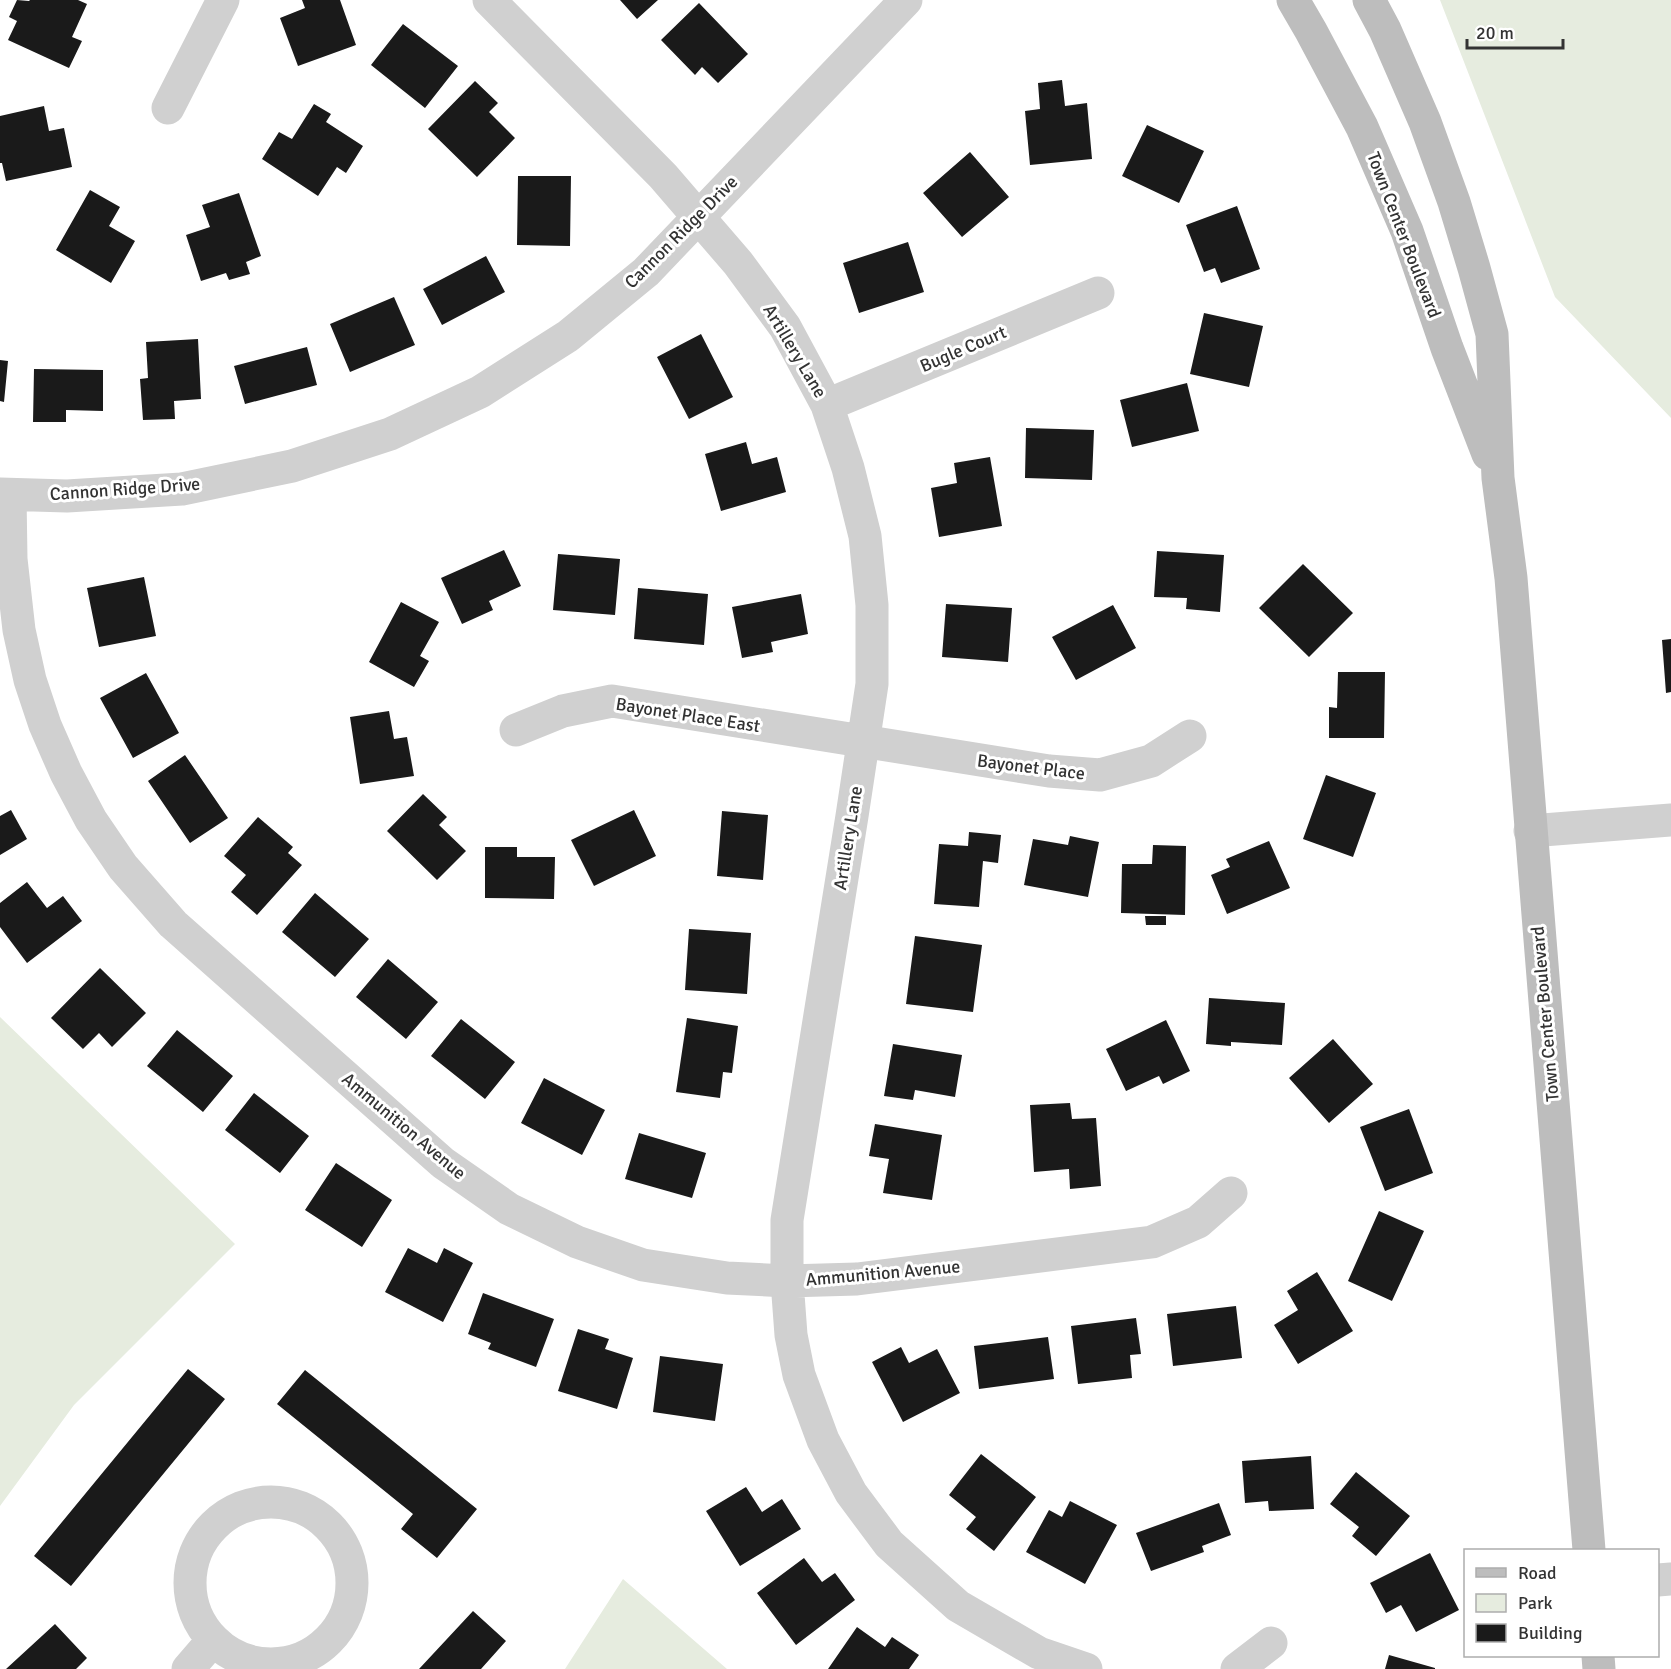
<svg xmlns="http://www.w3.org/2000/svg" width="1671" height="1669" viewBox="0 0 1671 1669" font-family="Signika,sans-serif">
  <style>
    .green { fill: #e6ecdf }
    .building { fill: #1a1a1a }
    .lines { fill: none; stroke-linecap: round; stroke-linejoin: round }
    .street { stroke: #d0d0d0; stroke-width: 33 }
    .secondary { stroke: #bdbdbd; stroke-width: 33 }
    .labels { text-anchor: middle; stroke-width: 6; stroke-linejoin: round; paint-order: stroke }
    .street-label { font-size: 18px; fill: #333; stroke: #fff }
  </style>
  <rect width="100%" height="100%" fill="#fff"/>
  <path class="green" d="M1440,0H1671V418L1555,297Z
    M0,1017L235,1244L74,1405L0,1506Z
    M623,1579L727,1669H565Z"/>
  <path class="building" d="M17,0L29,1L30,0H78L87,4L72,37L82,41L69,68L8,40L17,21L9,17Z
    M302,0H340L356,45L298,66L280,18L305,8Z
    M620,0H658L637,19Z
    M699,3L748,54L718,83L702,67L695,75L661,40Z
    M403,24L458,66L425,108L371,65Z
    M1062,80L1065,106L1087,103L1092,159L1030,165L1025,111L1040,109L1038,83Z
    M475,81L498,103L489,112L515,138L477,177L428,129Z
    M314,104L331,114L326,122L363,146L346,173L337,167L318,196L262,159L279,132L292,139Z
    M44,106L49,131L64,128L72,167L6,181L2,163H0V116Z
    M1147,125L1204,151L1179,203L1122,176Z
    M970,152L1009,197L962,237L923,193Z
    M518,176H571L570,246L517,245Z
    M90,190L120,207L109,226L135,241L111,283L56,250Z
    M239,193L261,256L246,262L250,274L229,280L226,273L201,281L186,235L210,227L202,205Z
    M1237,206L1260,269L1221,283L1215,268L1204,272L1186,225Z
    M908,242L924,292L859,313L843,263Z
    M486,256L505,292L442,325L423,289Z
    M394,297L415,345L350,372L330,324Z
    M1204,313L1263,326L1249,387L1190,374Z
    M701,334L733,397L689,419L657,357Z
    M198,339L201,399L174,401L175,419L143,420L140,379L148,378L146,342Z
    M307,347L317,385L245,404L234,366Z
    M0,360L8,361L4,402L0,401Z
    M34,369L103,370V411L66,410V422H33Z
    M1187,383L1199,431L1132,447L1120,400Z
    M1026,428L1094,430L1092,480L1025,478Z
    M746,442L752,464L777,457L786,492L721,511L705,454Z
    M990,457L1002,526L939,537L931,488L957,483L954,463Z
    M504,550L521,586L489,601L493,610L462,624L441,578Z
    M1157,551L1224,555L1220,612L1186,609L1187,598L1154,597Z
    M558,554L620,559L615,615L553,610Z
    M1303,564L1353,613L1309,657L1259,608Z
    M144,577L156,636L99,647L87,588Z
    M638,588L708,594L704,645L634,639Z
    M801,594L808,634L771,642L773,652L742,658L732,607Z
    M401,602L439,622L420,656L429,661L414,687L369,662Z
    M946,604L1012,608L1008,662L942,657Z
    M1113,605L1136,648L1076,680L1052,637Z
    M1671,639V692L1666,693L1662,640Z
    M1338,672H1385L1384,738H1329V707L1337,708Z
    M146,673L179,733L133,758L100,698Z
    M389,711L394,739L407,737L414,776L360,784L350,717Z
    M185,755L228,818L190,843L148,781Z
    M1326,775L1376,793L1353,857L1303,839Z
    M423,794L447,817L439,825L466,851L437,880L387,831Z
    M11,810L27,839L0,855V816Z
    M634,810L656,856L594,886L571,840Z
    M722,811L768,815L763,880L717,876Z
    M258,817L293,847L288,853L302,865L257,915L231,892L246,875L224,856Z
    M969,832L1001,835L998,863L983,861L979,907L934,904L939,844L968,846Z
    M1070,836L1099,842L1088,897L1024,885L1033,839L1068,845Z
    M1269,841L1290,888L1227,914L1211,875L1230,867L1226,859Z
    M1153,845L1186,846L1185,915L1121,913L1122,864H1152Z
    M485,847H517V857H555L554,899L485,898Z
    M27,882L47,908L63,896L82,921L27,963L0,927V903Z
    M315,893L369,939L335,977L282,932Z
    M1145,916H1166V925H1146Z
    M689,929L751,933L747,994L685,990Z
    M915,936L982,945L973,1012L906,1004Z
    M388,959L438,1002L406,1039L356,997Z
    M100,968L146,1013L112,1047L99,1033L83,1049L51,1018Z
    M1209,998L1285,1003L1282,1045L1231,1042V1046L1206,1044Z
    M687,1018L738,1026L732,1073L723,1072L720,1098L676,1092Z
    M461,1019L515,1062L485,1099L431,1056Z
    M1166,1020L1190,1071L1163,1084L1159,1076L1126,1091L1106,1049Z
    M177,1030L233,1076L203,1112L147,1066Z
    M1333,1039L1373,1084L1329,1123L1289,1078Z
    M893,1044L962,1055L955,1097L915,1090L913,1100L884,1096Z
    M544,1078L605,1110L582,1155L521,1123Z
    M254,1093L309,1136L280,1173L225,1130Z
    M1070,1103L1072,1119L1096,1118L1101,1186L1070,1189L1069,1169L1034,1172L1030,1105Z
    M1409,1109L1433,1173L1385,1191L1360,1127Z
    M875,1124L942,1135L932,1200L883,1193L889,1159L869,1156Z
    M639,1133L706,1153L692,1198L625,1179Z
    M336,1163L392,1200L362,1247L305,1210Z
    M1379,1211L1424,1231L1392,1301L1348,1281Z
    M408,1248L437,1263L444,1248L473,1263L443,1322L385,1292Z
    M1317,1272L1353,1331L1298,1364L1274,1325L1298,1310L1287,1291Z
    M483,1293L554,1319L536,1367L488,1349L491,1343L468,1334Z
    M1236,1306L1242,1358L1173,1366L1167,1314Z
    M1136,1318L1141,1354L1130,1355L1132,1378L1078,1384L1071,1326Z
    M578,1329L609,1339L605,1349L633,1358L617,1409L558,1391Z
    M1048,1337L1054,1379L979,1389L974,1346Z
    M901,1347L909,1363L937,1349L960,1393L903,1422L872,1362Z
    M660,1356L723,1364L715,1421L653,1412Z
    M188,1369L225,1399L71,1586L34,1556Z
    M305,1370L477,1509L437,1558L401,1529L413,1514L277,1404Z
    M981,1454L1036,1497L994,1551L966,1529L976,1517L949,1495Z
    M1311,1456L1314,1509L1269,1511L1268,1501L1245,1503L1242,1461Z
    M1356,1472L1410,1516L1376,1556L1352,1536L1359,1527L1330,1504Z
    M746,1487L762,1512L782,1499L801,1529L740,1566L706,1511Z
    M1070,1501L1117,1525L1085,1584L1026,1552L1049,1510L1062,1517Z
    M1219,1503L1231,1535L1202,1546L1204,1552L1151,1571L1136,1533Z
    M1430,1553L1459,1610L1416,1632L1401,1605L1386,1613L1370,1583Z
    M804,1558L822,1582L835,1573L855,1600L796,1645L757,1593Z
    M473,1611L506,1641L481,1669H419Z
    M55,1624L87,1658L76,1669H6Z
    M857,1627L885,1647L892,1637L919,1655L909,1669H828Z
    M1389,1655L1435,1668V1669H1385Z"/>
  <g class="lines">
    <path class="street" d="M489,0L663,176L738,263L785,327L827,405L848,468L865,536L872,605V684L852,816L787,1220V1281L791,1335L799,1375L823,1440L851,1493L889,1544L958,1606L1039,1653L1086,1669
      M168,108L223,0
      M827,405L1098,293
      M0,494L67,496L182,489L292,466L390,434L480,392L568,336L646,272L906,0
      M10,495L11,559L19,630L30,680L45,725L66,773L91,820L123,867L173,924L443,1163L509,1209L577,1242L643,1265L727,1278L787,1281L857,1279L1152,1242L1198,1222L1231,1193
      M516,730L563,711L612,701L1049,771L1100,775L1151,761L1190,736
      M1530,831L1671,820
      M190 1583a81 81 0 1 1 162 0a81 81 0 1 1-162 0Z
      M1658,1580L1671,1579
      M188,1669L213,1640
      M1237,1669L1271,1643"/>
    <path class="secondary" d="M1293,0L1311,31L1362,127L1407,231L1447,348L1488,454
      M1369,0L1385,30L1425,122L1454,202L1474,268L1492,334L1498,478L1511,578L1589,1550
      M1598,1656L1599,1669"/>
  </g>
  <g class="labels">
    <g class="street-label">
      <text transform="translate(681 232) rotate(-45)" y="6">Cannon Ridge Drive</text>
      <text transform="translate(1404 235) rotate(69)" y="6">Town Center Boulevard</text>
      <text transform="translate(963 349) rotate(-23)" y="6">Bugle Court</text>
      <text transform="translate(795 351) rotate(59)" y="6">Artillery Lane</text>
      <text transform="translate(125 489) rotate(-4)" y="6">Cannon Ridge Drive</text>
      <text transform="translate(688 715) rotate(9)" y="6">Bayonet Place East</text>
      <text transform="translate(1031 767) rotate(7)" y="6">Bayonet Place</text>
      <text transform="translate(848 838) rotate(-81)" y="6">Artillery Lane</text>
      <text transform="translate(1545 1014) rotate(-95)" y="6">Town Center Boulevard</text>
      <text transform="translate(404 1126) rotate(40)" y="6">Ammunition Avenue</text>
      <text transform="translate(883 1273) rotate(-5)" y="6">Ammunition Avenue</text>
    </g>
  </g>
  <rect x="1464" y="1549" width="195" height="108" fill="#ffffff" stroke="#adadad" stroke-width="1.5"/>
  <rect x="1476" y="1568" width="30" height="9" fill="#bdbdbd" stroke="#adadad" stroke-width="1.5"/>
  <text x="1518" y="1579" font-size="18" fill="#333333">Road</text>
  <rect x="1476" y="1594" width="30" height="18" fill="#e6ecdf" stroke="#adadad" stroke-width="1.5"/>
  <text x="1518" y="1609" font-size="18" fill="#333333">Park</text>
  <rect x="1476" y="1624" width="30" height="18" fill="#1a1a1a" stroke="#adadad" stroke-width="1.5"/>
  <text x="1518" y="1639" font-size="18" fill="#333333">Building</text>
  <path d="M1467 39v9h96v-9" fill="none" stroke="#333333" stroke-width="3"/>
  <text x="1476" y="39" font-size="18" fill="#333333" stroke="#ffffff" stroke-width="4.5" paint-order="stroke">20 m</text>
</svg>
